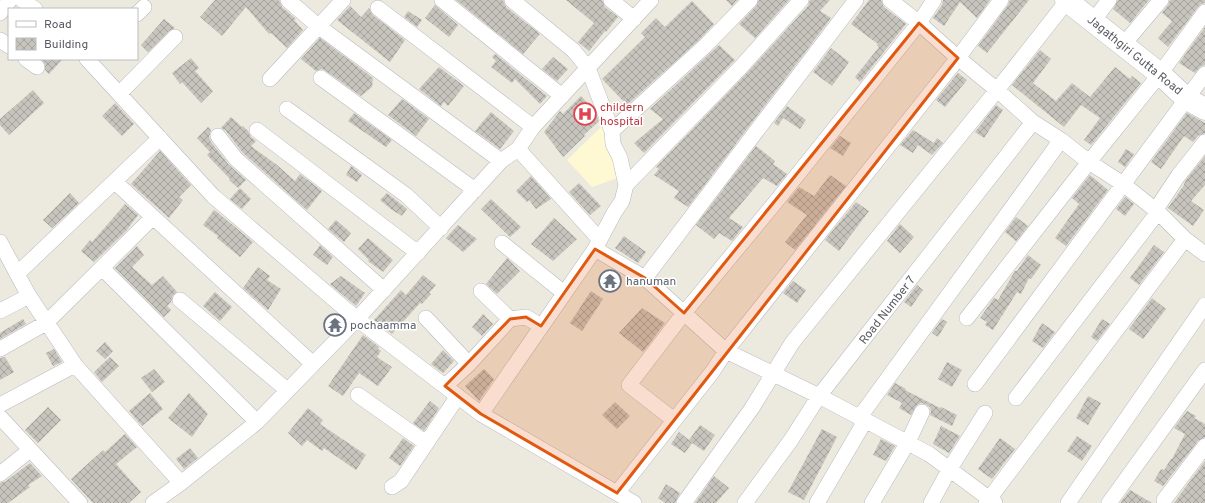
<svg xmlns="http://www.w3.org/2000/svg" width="1205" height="503" viewBox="0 0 1205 503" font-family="Overpass,sans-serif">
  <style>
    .commercial { fill: #fef9d2 }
    .building { fill: url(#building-cross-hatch) }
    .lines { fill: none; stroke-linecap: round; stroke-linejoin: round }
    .street-casing { stroke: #b7b9bf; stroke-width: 16 }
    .secondary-casing { stroke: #b8bbc2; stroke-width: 23 }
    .street { stroke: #fff; stroke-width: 15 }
    .secondary { stroke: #fff; stroke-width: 22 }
    .marked { fill: #e15910; fill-opacity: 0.2; stroke: #e15910; stroke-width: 3; stroke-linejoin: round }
    .labels { text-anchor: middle; stroke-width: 3; stroke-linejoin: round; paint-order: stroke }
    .street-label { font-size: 12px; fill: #585b61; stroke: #fff }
    .health-label { font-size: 12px; fill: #be3a42; stroke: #fff; text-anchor: start }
    .worship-label { font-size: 12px; fill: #5b616d; stroke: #fff; text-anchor: start }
  </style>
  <defs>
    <pattern id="building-cross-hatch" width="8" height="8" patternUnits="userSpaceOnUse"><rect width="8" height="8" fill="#c6c4bc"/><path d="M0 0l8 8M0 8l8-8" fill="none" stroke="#a4a29c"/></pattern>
  </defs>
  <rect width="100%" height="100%" fill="#eceadf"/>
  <path class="commercial" d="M602,126L620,177L592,187L567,160Z"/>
  <path class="building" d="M215,0H279L282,7L296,19L294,20L303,30L287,48L271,33L269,34L246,7L222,36L200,17Z
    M456,0H503L506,7L540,34L523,54Z
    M566,0H602L605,7L618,17L606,32L605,31L589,51L578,42L594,23Z
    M726,0H737L732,6Z
    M759,0H789L755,38L739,24L756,6Z
    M810,0H830L820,11L831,18L688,207L674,198L679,191L654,175L659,169L656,167L746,74L808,6Z
    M869,0H881L884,7L906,24L860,82L855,77L879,47L877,45L878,44L851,24Z
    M943,0H990L977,18L960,2L944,26L933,18L942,5Z
    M1010,0H1029L987,53L978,46L1008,5Z
    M1118,0H1149L1130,23L1113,9Z
    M1170,0H1205V3L1201,4L1198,7L1168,47L1158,38L1172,21L1162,13L1168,5Z
    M692,1L714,24L699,40L627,105L602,79L645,37L641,33L656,18L665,27Z
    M435,5L458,25L449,37L425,18Z
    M350,6L361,17L369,8L373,15L405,40L390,62L337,20Z
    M408,11L422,20L417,27L404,17Z
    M164,19L175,28L169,31L148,52L141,45Z
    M1205,27V65L1201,66L1195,73L1179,63Z
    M320,38L373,78L372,87L361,96L326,71L322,69L316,71L301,59Z
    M719,45L735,60L644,153L634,143L663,119L650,109Z
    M831,48L849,62L832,86L813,72Z
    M1040,50L1051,59L1033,83L1056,101L1072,83L1090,97L1115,67L1130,79L1132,76L1141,83L1091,145L1084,140L1100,118L1081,105L1064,127L1012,85Z
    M495,54L547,96L540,104L515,79L512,83L491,67L496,61L492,57Z
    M553,57L568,69L557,81L542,69Z
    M191,58L199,68L195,71L213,91L201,103L182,82L180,84L172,73Z
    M41,59H63L49,74L45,70V64Z
    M439,67L464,86L448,106L444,102L441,106L419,89Z
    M958,73L967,80L945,107L936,100Z
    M33,90L44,103L9,135L0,125V119Z
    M581,96L594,110L599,121L584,135L585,136L563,157L544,132L560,111L563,114Z
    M402,99L429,119L416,136L388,115Z
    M115,103L134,124L122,136L102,116Z
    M996,105L1003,110L984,138L975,132Z
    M787,106L806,120L800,129L783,118L778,126L774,123Z
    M491,112L514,131L500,149L475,131Z
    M354,113L392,140L386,147L348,121Z
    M1187,113L1205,123V133L1198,136L1193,142L1184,136L1161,169L1151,162Z
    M231,117L242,127L243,126L248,131L251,137L256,141L251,146L277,165L295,181L300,174L322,191L307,210L243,153L225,130L221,128Z
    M208,127L211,130L209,137L211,142L229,165L246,180L238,188L229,180L230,179L207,155L210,152L197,138Z
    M913,130L934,143L937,138L943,143L932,155L918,145L913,153L900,145Z
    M840,136L851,143L843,156L830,148Z
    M756,146L775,161L773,164L787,174L777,186L763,178L729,218L743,227L732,241L719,233L714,239L696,225Z
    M1126,149L1134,154L1125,167L1118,162Z
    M160,151L191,185L179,197L183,200L169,218L131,184Z
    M1205,156V185L1191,201L1204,210L1193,226L1168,208L1184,185L1185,181Z
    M351,166L362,175L357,182L346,175Z
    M830,175L846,186L795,250L785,242L807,215L787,202L799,187L814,196Z
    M1090,175L1108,190L1066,246L1055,238L1079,204L1072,198Z
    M531,176L551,199L536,209L529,200L527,202L516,191Z
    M579,183L601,206L590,215L569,192Z
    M240,188L251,199L242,209L230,199Z
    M70,193L79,203L52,228L43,220Z
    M387,193L407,209L402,216L392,210L380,200Z
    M1125,197L1134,204L1125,216L1116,209Z
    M491,199L521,227L510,237L481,209Z
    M856,202L869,211L839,251L825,240Z
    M125,204L138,215L126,231L94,262L81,251L90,240L92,242L107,225Z
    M214,210L217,212L253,242L240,257L217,238L218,236L203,225Z
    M1016,217L1028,226L1016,241L1005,232Z
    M554,218L577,239L553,261L531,244Z
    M336,220L351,233L344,242L328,229Z
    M900,224L914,237L900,253L887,241Z
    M458,225L477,239L463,252L446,238Z
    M624,236L646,252L638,263L615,248Z
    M368,238L393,260L383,272L368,261L369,260L358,249Z
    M320,245L333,257L327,265L313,255Z
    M1154,245L1164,252L1139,285L1130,278Z
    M137,246L144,255L132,267L152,285L163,276L177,292L173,295L171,302L167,306L171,310L164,317L115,268Z
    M1028,255L1041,265L1031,279L1029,278L1021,294L1017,292L993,330L985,325L987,322L980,318L994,298L998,300L1012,276L1015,271H1017Z
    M507,258L520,271L497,294L486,284Z
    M258,267L270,276L267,280L281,289L268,310L243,288Z
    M423,275L436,285L429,293L431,294L422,304L420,303L392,334L374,320L401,290L406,295Z
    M341,276L365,293L356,306L330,284Z
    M793,281L806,290L797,303L783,293Z
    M917,285L923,290L911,307L904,302Z
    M591,291L603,299L582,331L570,323Z
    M215,292L232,307L220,321L203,306Z
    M1152,298L1166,309L1143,339L1129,329Z
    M642,308L665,323L643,352L619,333Z
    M483,314L493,324L482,336L472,327Z
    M23,319L26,324L0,339V333Z
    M942,319L947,322L938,337L932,333Z
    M1102,319L1110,324L1097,341L1091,337Z
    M1042,323L1055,332L1043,348L1032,341Z
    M363,335L379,347L378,349L381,351L377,357L392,367L378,386L359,373L343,396L328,386Z
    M105,342L113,351L105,359L96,351Z
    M54,349L62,362L53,366L46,353Z
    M443,350L454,361L443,373L431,364Z
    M5,357L14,372L0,380V358Z
    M110,357L119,366L102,382L94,372Z
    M947,362L962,370L952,387L938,379Z
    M154,369L165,382L152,392L141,378Z
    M484,369L494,379L479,401L465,386Z
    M895,383L906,389L905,390L940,408L941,407L957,415L952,426L930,415L931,412L930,407L925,404L921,403L917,405L911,415L899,408L902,403L887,395Z
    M150,393L163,409L142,426L129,411Z
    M189,393L208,414L192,437L168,418Z
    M1088,396L1101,403L1088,425L1076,418Z
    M430,401L439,408L424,431L413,423Z
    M615,402L630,416L617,429L602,415Z
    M48,407L61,420L38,443L25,430Z
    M308,408L323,420L320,424L366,455L356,470L324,448L322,451L307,440L302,446L288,433Z
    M1187,411L1196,416L1194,418L1205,424V437L1198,441L1163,486L1154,481L1161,469L1164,470L1171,459H1172L1185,434L1174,428Z
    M700,425L715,435L704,451L692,443L685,453L671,444L679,432L689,440Z
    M941,426L960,436L949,453L933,444Z
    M822,429L837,437L804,500L788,492Z
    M125,434L137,447L116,464L141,492L129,503H93L71,479L103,450L105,452Z
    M1077,436L1092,446L1082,461L1067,451Z
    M403,438L414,446L400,466L389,458Z
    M1000,438L1015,449L992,479L978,469Z
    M881,439L895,446L886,461L873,455Z
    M190,448L198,458L184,469L176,459Z
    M1205,461V503H1174L1179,496Z
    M30,463L42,476L28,485L30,487L8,503H0V483L6,481Z
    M714,476L729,488L716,503H695Z
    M666,484L680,493L675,503H665L658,498Z
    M1130,490L1152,503H1120Z"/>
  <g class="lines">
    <g class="street-casing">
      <path id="street" d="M22,0L35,9
        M288,0L318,26L501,161
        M442,0L562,96
        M611,0L634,19
        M890,0L919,23L958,58L997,90L1033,122L1061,140L1089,162L1123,184L1158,212L1185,239L1205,254
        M378,8L533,127
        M0,13L10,0
        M137,14L144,7
        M1093,21L1109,0
        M0,40L9,46
        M1123,45L1161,0
        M26,59L37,67
        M87,59L213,196L357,319L481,414L634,503
        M321,78L475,190
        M270,79L343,0
        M119,94L175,37
        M287,109L406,195L441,228
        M257,130L418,253
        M612,131L705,46L750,0
        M218,136L236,159L384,290
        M518,149L600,240
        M115,182L313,364
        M626,185L740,68L801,0
        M1155,211L1178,176L1205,142
        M0,242L29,296L75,365L181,483
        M502,243L564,293
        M595,249L645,278L726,351L819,396L929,454L995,503
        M102,268L257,422
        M17,274L160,138
        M645,278L856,0
        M481,291L510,319
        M180,300L287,390
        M0,311L29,296
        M426,318L469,364
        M967,318L1089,162L1160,74L1205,12
        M0,349L46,323L153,217
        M975,384L1205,74
        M445,386L469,364L510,319L526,317L541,326
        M358,395L426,443
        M1016,398L1158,212
        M0,405L75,365
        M481,414L595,249L614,213L622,201L626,185L620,158L613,144L612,131L588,68L573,50L512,0
        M0,417L80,503
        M859,418L1061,140
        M674,420L629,385L684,313L774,204L919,23L934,0
        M0,474L30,450
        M392,487L401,481L458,396
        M617,493L713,371L726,351L958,58L1001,0
        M1164,500L1205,446
        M153,503L181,483L257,422L357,319L501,161L518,149L533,127L651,0
        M684,503L752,408L792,343L997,90L1067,1
        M745,503L791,440L819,396L1033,122
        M817,503L865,421
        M872,503L908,442L922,412
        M931,503L949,470L985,413
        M986,503L1185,239
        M1068,503L1205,305
        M1109,503L1205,370"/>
    </g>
    <g class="secondary-casing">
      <path id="secondary" d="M1066,0L1160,74L1187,99L1205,109"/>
    </g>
    <use href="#street" class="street"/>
    <use href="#secondary" class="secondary"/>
  </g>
  <path class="marked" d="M919,23L958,58L617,493L481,414L445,386L510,319L526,317L541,326L595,249L645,278L684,313Z"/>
  <defs>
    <g id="hospital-ring" transform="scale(1.15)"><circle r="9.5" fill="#fff" stroke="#e0444e" stroke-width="1.5"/><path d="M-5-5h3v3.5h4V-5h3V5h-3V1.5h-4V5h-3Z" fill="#e0444e"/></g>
    <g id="temple-ring" transform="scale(1.15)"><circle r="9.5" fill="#fff" stroke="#6b7280" stroke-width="1.5"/><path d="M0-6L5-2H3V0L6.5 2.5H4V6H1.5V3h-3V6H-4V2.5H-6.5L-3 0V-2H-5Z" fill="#6b7280"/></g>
  </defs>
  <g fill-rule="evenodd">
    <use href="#hospital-ring" x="585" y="114"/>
    <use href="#temple-ring" x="610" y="281"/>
    <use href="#temple-ring" x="335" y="325"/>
  </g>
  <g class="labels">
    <g class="street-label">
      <text transform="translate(1135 55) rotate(39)" y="4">Jagathgiri Gutta Road</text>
      <text transform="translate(887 310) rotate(-52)" y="4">Road Number 7</text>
    </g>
    <g class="health-label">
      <text x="600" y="111">childern<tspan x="600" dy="14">hospital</tspan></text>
    </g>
    <g class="worship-label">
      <text x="626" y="285">hanuman</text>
      <text x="350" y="329">pochaamma</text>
    </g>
  </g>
  <rect x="8" y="8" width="130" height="52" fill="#ffffff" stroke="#bcbdc0"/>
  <rect x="16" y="21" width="20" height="6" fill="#ffffff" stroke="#bcbdc0"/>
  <text x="44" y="28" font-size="12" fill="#585b61">Road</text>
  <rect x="16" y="38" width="20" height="12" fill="url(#building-cross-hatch)" stroke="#bcbdc0"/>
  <text x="44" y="48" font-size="12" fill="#585b61">Building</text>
</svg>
